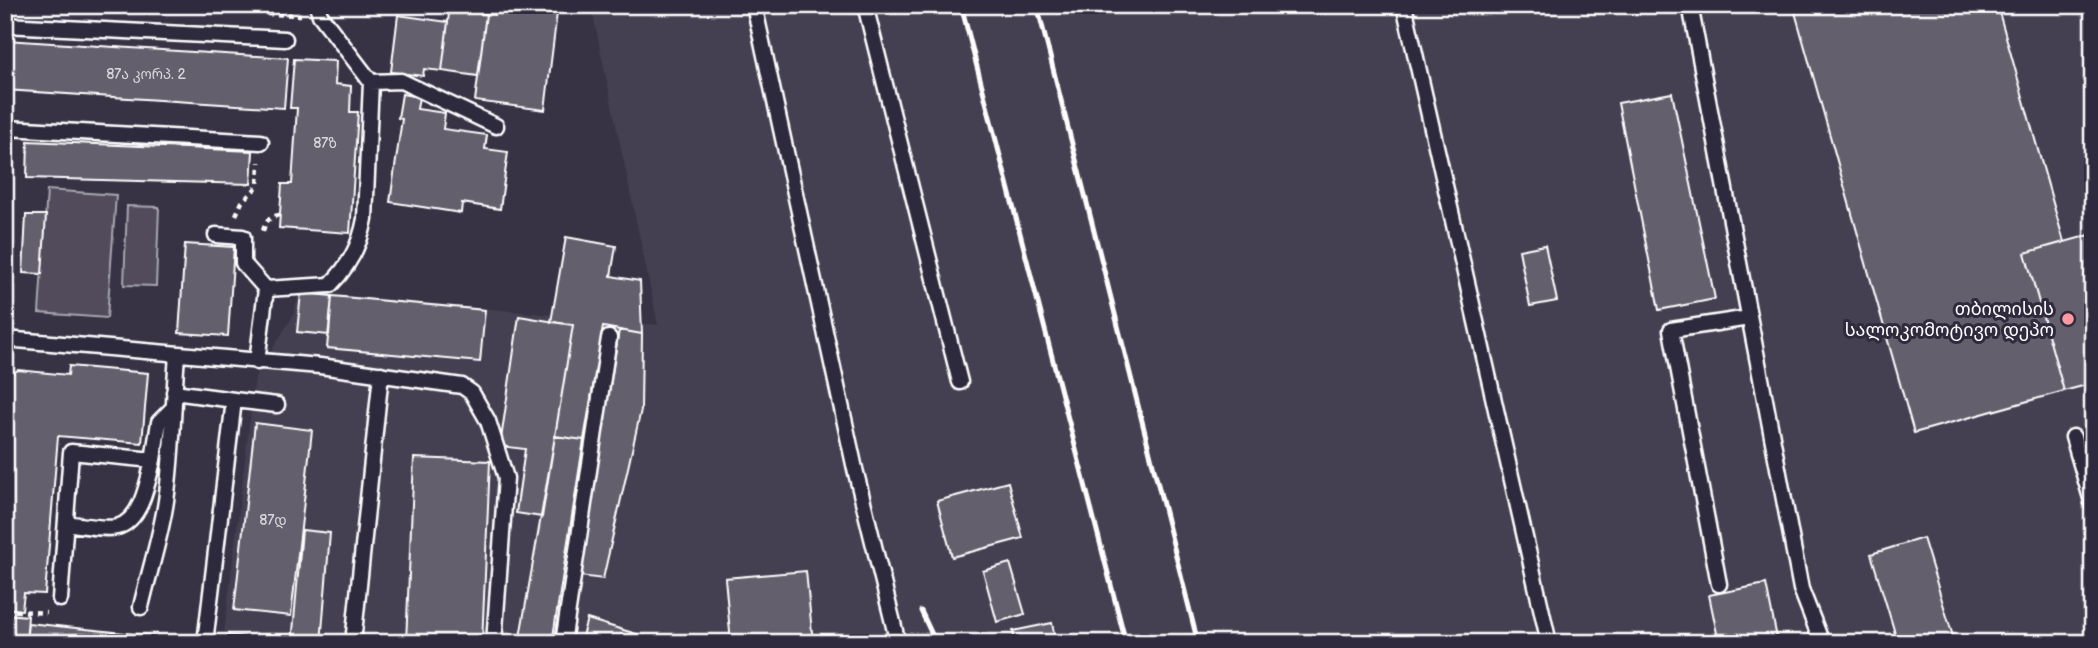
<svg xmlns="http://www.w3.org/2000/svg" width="2098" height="648" viewBox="0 0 2098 648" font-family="'Balsamiq Sans','Noto Sans Georgian',sans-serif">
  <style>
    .built { fill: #444051 }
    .green { fill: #514c5c; stroke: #a8a6ae; stroke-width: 2 }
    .building { fill: #635f6d; stroke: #fff; stroke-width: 2 }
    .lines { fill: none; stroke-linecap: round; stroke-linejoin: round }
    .service-casing { stroke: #fff; stroke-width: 19 }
    .path { stroke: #fff; stroke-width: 4.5; stroke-dasharray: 5 5; stroke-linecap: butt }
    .service { stroke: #2f2a3d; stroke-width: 14 }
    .rail { stroke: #fff; stroke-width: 5 }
    .poi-dot { fill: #ff9aa2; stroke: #2f2a3d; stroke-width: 2.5 }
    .labels { text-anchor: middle; stroke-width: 6; stroke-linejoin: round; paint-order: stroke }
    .number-label { font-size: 14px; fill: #d8d7da }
    .poi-label { font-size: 18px; fill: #fff; stroke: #2f2a3d; text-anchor: end }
  </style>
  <rect width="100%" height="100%" fill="#373345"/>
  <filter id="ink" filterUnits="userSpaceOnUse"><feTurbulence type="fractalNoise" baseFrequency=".0143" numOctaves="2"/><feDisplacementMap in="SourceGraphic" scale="14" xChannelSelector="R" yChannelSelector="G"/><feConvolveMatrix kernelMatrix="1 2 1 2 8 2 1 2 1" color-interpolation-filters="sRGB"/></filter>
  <g filter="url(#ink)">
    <path class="built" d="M591,5H2093V643H223L255,377L293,316L300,291L658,325Z"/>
    <path class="green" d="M164,5H300V9Z
      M47,190L116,195L107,318L39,313Z
      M127,206L159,207L156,286L124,285Z"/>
    <path class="building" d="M450,5H469V12L486,14L478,76L442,71Z
      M469,5H495L494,15L469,12Z
      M495,5H558L545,110L475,101L486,14L494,15Z
      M1793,5H1997L2064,242L2025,253L2064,391L1914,433Z
      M398,15L448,22L442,71L424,69L423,76L391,72Z
      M5,40L288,58L284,108L5,90Z
      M294,59L336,61L335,84L351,86L350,112H358L350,233L279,228L282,184H292L297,108H290Z
      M1672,93L1715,299L1659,310L1618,103Z
      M402,94L419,97L417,109L445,113L443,129L487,135L485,149L508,152L500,209L462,203L461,213L390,202L402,119L398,118Z
      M28,141L253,151L251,184L27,178Z
      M26,215H46L42,274L23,273Z
      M2093,234V393L2090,384L2064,391L2025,253Z
      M566,237L616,246L611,276L640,281L642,334L603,327L584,440L555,436L573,325L551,322Z
      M185,244L234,247L228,336L179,333Z
      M1545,245L1557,301L1530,306L1519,250Z
      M301,293L332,296L329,335L297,332Z
      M332,296L485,310L480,362L327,348Z
      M519,316L573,325L542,517L516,513L525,449L500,446Z
      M619,330L642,334L641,410L603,579L579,576Z
      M69,366L148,373L142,443L58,436L45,594L24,593L22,610L5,608V377L18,370L68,375Z
      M255,423L312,430L291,616L234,610Z
      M555,436L584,440L552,643H519Z
      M414,458L490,461L482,643H406Z
      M1008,482L1023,538L952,557L937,501Z
      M302,530L330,533L321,643H292Z
      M1923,538L1955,643H1898L1871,554Z
      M1010,563L1025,614L997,622L983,571Z
      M806,571L813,643H731L725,578Z
      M1766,584L1778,643H1719L1709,595Z
      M5,614L28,616L26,643H5Z
      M587,619L666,643H580Z
      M28,623L181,639V643H26Z
      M1052,623L1056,643H1015L1013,631Z
      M227,635L292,641V643H227Z"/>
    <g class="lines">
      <g class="service-casing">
        <path id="service" d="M754,5L855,469L898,643
          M865,5L960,382
          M1404,5L1549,643
          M1690,5L1801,589L1822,643
          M5,25L285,39
          M371,82L401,81L496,126
          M5,156L7,128L261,142
          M216,235L243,237V263L266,289
          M5,339L320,366L462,386L472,393L488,421L506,478L494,643
          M257,362L266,289L330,285C349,266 360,246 365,219L371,82L320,15L317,5
          M174,392L234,400L205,643
          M234,400L277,405
          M2073,437L2093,505
          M66,523C80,525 105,530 117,527C142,520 148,481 153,460
          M1719,584L1671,330L1749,318
          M60,599L71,452L153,460L159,422L172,409
          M141,607C149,572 161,536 166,501C173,452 173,404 177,355
          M353,643L381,374
          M563,643L609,338"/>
      </g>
      <path class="path" d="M267,14L301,15
        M236,215L242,202L258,186L259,162
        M263,231C266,220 269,217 280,215
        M5,610L46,613"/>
      <use href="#service" class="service"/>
      <path class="rail" d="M961,5L1126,643
        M1037,5L1198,643
        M921,611L936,643"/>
    </g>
  </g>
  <circle class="poi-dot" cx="2068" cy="319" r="7"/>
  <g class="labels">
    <g class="number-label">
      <text x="146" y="79">87ა კორპ. 2</text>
      <text x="325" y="148">87ზ</text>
      <text x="273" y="525">87დ</text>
    </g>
    <g class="poi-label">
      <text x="2054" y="315">თბილისის<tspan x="2054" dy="21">სალოკომოტივო დეპო</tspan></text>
    </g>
  </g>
  <rect width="2098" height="648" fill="none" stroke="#2f2a3d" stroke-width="28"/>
  <rect x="14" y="14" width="2070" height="620" fill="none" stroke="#fff" stroke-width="2.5" filter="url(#ink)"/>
</svg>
